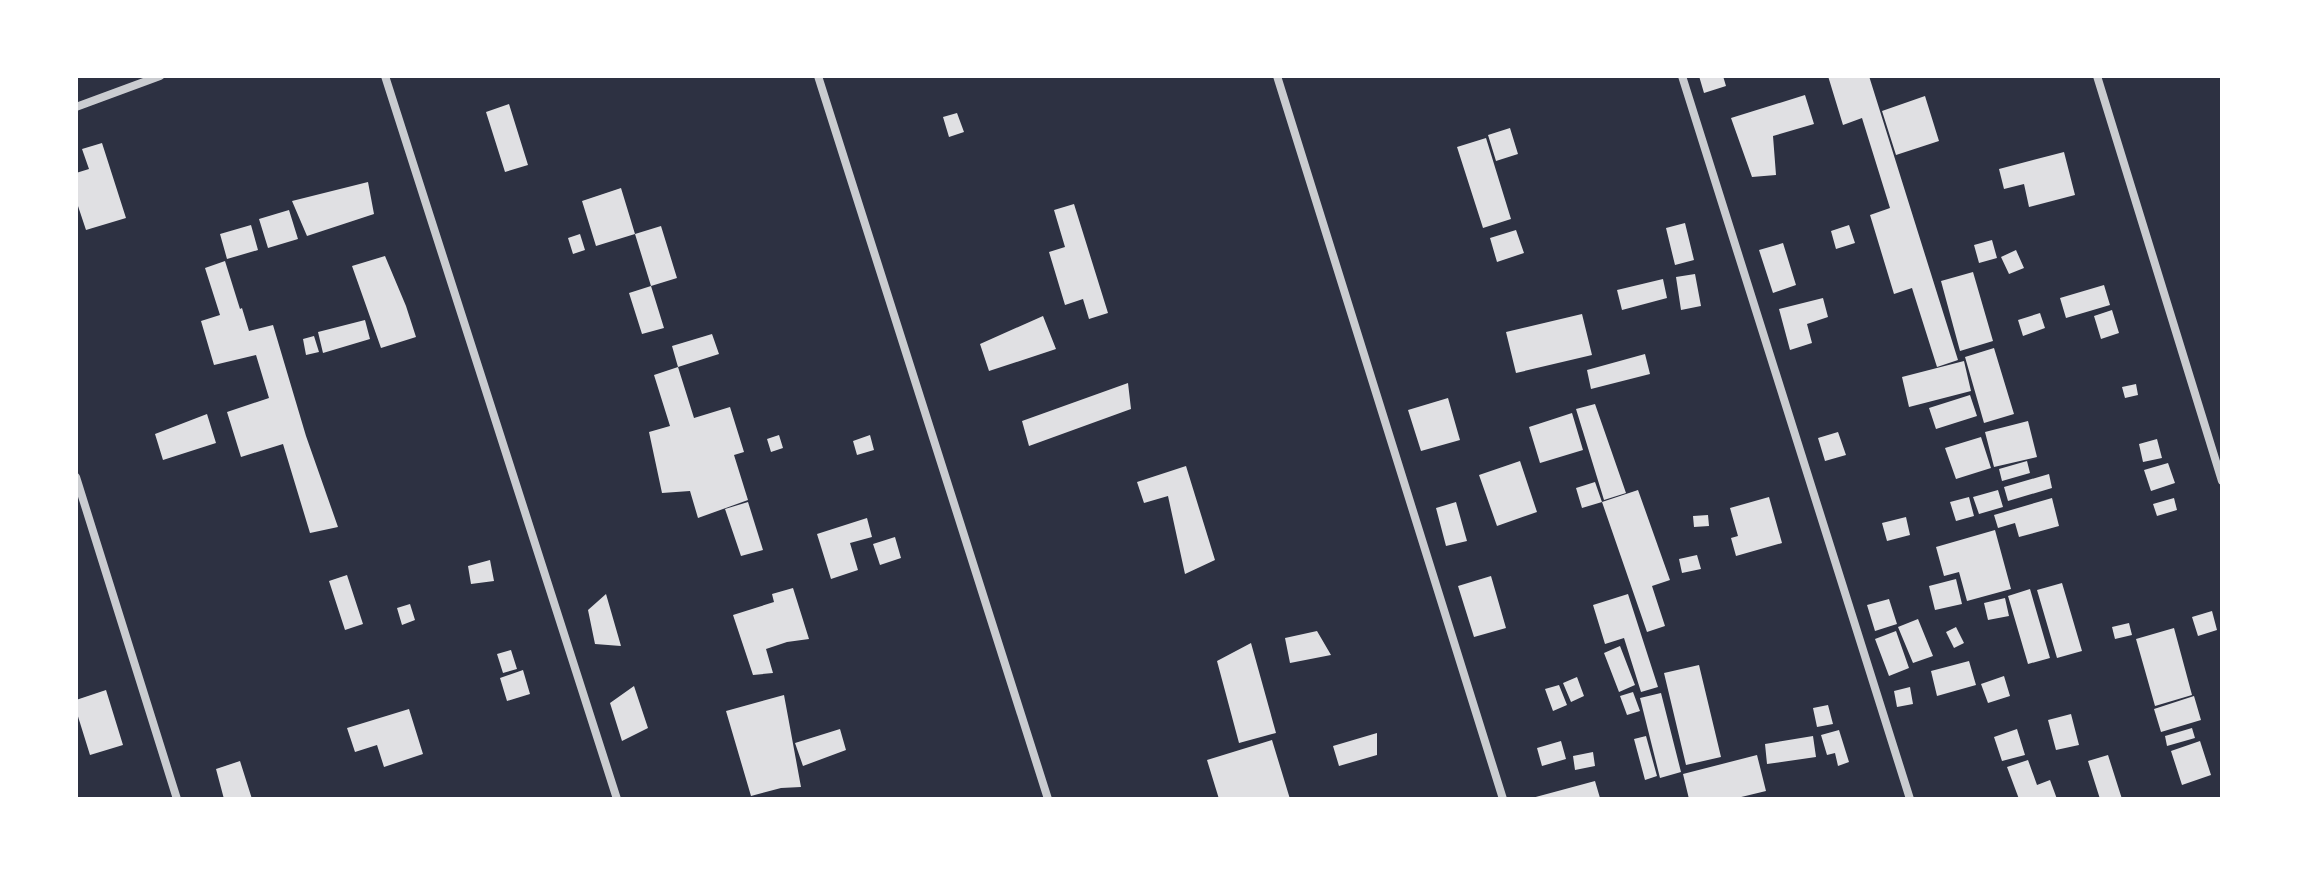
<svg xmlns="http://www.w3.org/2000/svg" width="2298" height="875" viewBox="0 0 2298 875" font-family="Karla,sans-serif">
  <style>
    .building { fill: #e0e0e3 }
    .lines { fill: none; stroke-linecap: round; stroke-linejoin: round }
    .minor { stroke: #caccd0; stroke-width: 8 }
  </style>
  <rect width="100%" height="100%" fill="#2d3142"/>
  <path class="building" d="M1699,76H1723L1726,86L1704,93Z
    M1828,76H1869L1958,360L1937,367L1912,288L1894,294L1870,215L1890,208L1862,118L1843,125Z
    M1805,95L1814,124L1773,136L1776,175L1752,177L1731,118Z
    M1925,96L1939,141L1896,155L1882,111Z
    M509,104L528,165L505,172L486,112Z
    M957,113L964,132L949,137L943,117Z
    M1510,128L1518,154L1496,161L1488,135Z
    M1486,138L1511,219L1483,228L1457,147Z
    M102,143L126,218L86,230L76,200V173L89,169L82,149Z
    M2064,152L2075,195L2029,207L2024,184L2004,189L1999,169Z
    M368,182L374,214L307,236L292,201Z
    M621,188L635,234L661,226L677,278L651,286L635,234L596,246L582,201Z
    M1074,204L1108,313L1089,319L1083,299L1065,305L1049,252L1065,247L1054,210Z
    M289,210L298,239L268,248L259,219Z
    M1685,223L1694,260L1675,265L1666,228Z
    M251,225L258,250L227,259L220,234Z
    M1849,225L1855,243L1836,249L1831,231Z
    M1516,230L1524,253L1497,262L1490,238Z
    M580,234L585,250L573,254L568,238Z
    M1992,240L1997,258L1979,263L1974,245Z
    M1783,243L1796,285L1773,293L1759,250Z
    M2016,250L2024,268L2009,274L2001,257Z
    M385,256L406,306L416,337L381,348L352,266Z
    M225,261L240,309L242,308L249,331L273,325L306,436L338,527L310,533L283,444L241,457L227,412L269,398L256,355L214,365L201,321L220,315L205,268Z
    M1973,272L1993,341L1960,351L1941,281Z
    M1695,274L1701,306L1681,310L1676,277Z
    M1663,279L1667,298L1622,310L1617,290Z
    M2104,285L2110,305L2066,318L2060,298Z
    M651,286L664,328L642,334L629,293Z
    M1823,298L1828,317L1807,324L1812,343L1790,350L1779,309Z
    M2112,310L2119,333L2101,339L2094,316Z
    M2040,313L2045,328L2023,336L2018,320Z
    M1582,314L1592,355L1516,373L1506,332Z
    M1043,316L1056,349L989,371L980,344Z
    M365,320L370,339L323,353L318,332Z
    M712,334L719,354L678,367L672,346Z
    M314,336L319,352L306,355L303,339Z
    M1994,348L2014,414L1984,423L1965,357Z
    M1645,354L1650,374L1591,389L1587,370Z
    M1964,361L1971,391L1909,407L1902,377Z
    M678,367L694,418L730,407L744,452L734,455L748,500L698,518L690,491L662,493L649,432L670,426L654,375Z
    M1128,383L1131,409L1029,446L1022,421Z
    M2136,384L2138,395L2125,398L2122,387Z
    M1970,395L1977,416L1936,429L1929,408Z
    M1448,398L1460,440L1421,451L1408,410Z
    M1595,404L1626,493L1604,500L1576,409Z
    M1572,413L1583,450L1540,463L1529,427Z
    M207,414L216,443L163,460L155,434Z
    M2028,421L2037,457L1994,467L1985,432Z
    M1838,432L1846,455L1825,461L1818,438Z
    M779,435L783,448L771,452L767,439Z
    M870,435L874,450L857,455L853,441Z
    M1981,437L1991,468L1956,479L1945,448Z
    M2157,439L2162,458L2143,462L2139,444Z
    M1520,461L1537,512L1497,526L1479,475Z
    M2027,461L2030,473L2002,481L1999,469Z
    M2168,463L2175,483L2151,491L2144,470Z
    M1186,466L1215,560L1185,574L1168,496L1144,503L1137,482Z
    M2049,474L2052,488L2008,501L2004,487Z
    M1595,482L1602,502L1582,508L1576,488Z
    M1638,490L1670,580L1652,586L1665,626L1647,632L1602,502Z
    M1998,490L2003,507L1979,514L1973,497Z
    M1769,497L1782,543L1736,556L1731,538L1738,536L1730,508Z
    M1969,497L1974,516L1956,521L1950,502Z
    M2052,498L2059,526L2019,537L2015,523L1998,528L1994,515Z
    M2174,498L2177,510L2157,516L2153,504Z
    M748,502L763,550L741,556L725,509Z
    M1456,502L1467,541L1446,546L1436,508Z
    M1708,515L1709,526L1694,527L1693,516Z
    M1906,517L1910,535L1887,541L1882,523Z
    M867,518L872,537L850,543L858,570L831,579L817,534Z
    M1995,530L2011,589L1967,601L1959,572L1944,576L1936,547Z
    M895,537L901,558L880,565L873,544Z
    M1697,555L1701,569L1682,573L1679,559Z
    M490,560L494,581L471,584L468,566Z
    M347,575L363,624L345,630L329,581Z
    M1491,576L1506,628L1474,637L1458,586Z
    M1956,579L1962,604L1935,610L1929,586Z
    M2062,583L2082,651L2057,658L2037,590Z
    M793,588L809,639L787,642L766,649L773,673L753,675L733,615L774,602L772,594Z
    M2030,589L2050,658L2028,664L2008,596Z
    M606,594L621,646L595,644L588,610Z
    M1628,594L1658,687L1641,692L1624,638L1605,644L1593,605Z
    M2005,598L2009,616L1988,620L1984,603Z
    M1889,599L1897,624L1875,631L1867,605Z
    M410,604L415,620L402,625L397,608Z
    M2212,611L2217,630L2198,636L2192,617Z
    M1918,619L1933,656L1913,663L1898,627Z
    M2129,623L2132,635L2115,639L2112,627Z
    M1956,627L1964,643L1954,648L1946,632Z
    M2174,628L2192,695L2155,706L2136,639Z
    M1317,631L1331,655L1290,663L1285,638Z
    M1896,631L1909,668L1889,676L1875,639Z
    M1251,643L1276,733L1239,743L1217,661Z
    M1620,646L1635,685L1619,692L1604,653Z
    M511,650L517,669L503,673L497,654Z
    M1969,661L1976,685L1937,696L1931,671Z
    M1699,665L1721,757L1686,765L1664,673Z
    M523,670L530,694L507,701L500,678Z
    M2004,676L2010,696L1988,703L1981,684Z
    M1577,677L1584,696L1571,702L1563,683Z
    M1559,685L1567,705L1553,711L1545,689Z
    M634,686L648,728L622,741L610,703Z
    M1910,687L1913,704L1897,707L1894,691Z
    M106,690L123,745L90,755L76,710V700Z
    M1633,692L1640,711L1627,715L1620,696Z
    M1661,693L1681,772L1660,778L1640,698Z
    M784,695L801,787L781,788L751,796L726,711Z
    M2194,696L2201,720L2161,732L2154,709Z
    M1828,705L1833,724L1817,727L1813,708Z
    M409,709L423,754L384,767L377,745L355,752L347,728Z
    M2071,714L2079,745L2056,750L2048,720Z
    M2192,728L2195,738L2167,746L2165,736Z
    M840,729L846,750L803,766L795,743Z
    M2017,729L2025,755L2002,761L1994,737Z
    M1839,730L1849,762L1838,766L1835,753L1827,755L1821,735Z
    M1377,733V755L1339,766L1333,746Z
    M1646,736L1657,776L1645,780L1634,739Z
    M1813,736L1816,757L1767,764L1765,744Z
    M1272,740L1290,799H1219L1207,760Z
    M1561,741L1566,759L1542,766L1537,748Z
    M2200,741L2211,775L2182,785L2171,751Z
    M1593,752L1595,766L1575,770L1573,756Z
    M1757,755L1766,791L1733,799H1689L1683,774Z
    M2108,755L2122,799H2100L2088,761Z
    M2028,760L2037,785L2050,780L2057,799H2019L2007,767Z
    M240,761L252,799H224L216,769Z
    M1595,781L1600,798L1532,799V798Z"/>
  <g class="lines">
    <path class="minor" d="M385,76L617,799
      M818,76L1048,799
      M1277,76L1503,799
      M1682,76L1910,799
      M2097,76L2222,481
      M76,107L160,76
      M76,477L177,799"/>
  </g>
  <rect width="2298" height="875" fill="none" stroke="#ffffff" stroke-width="156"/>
</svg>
